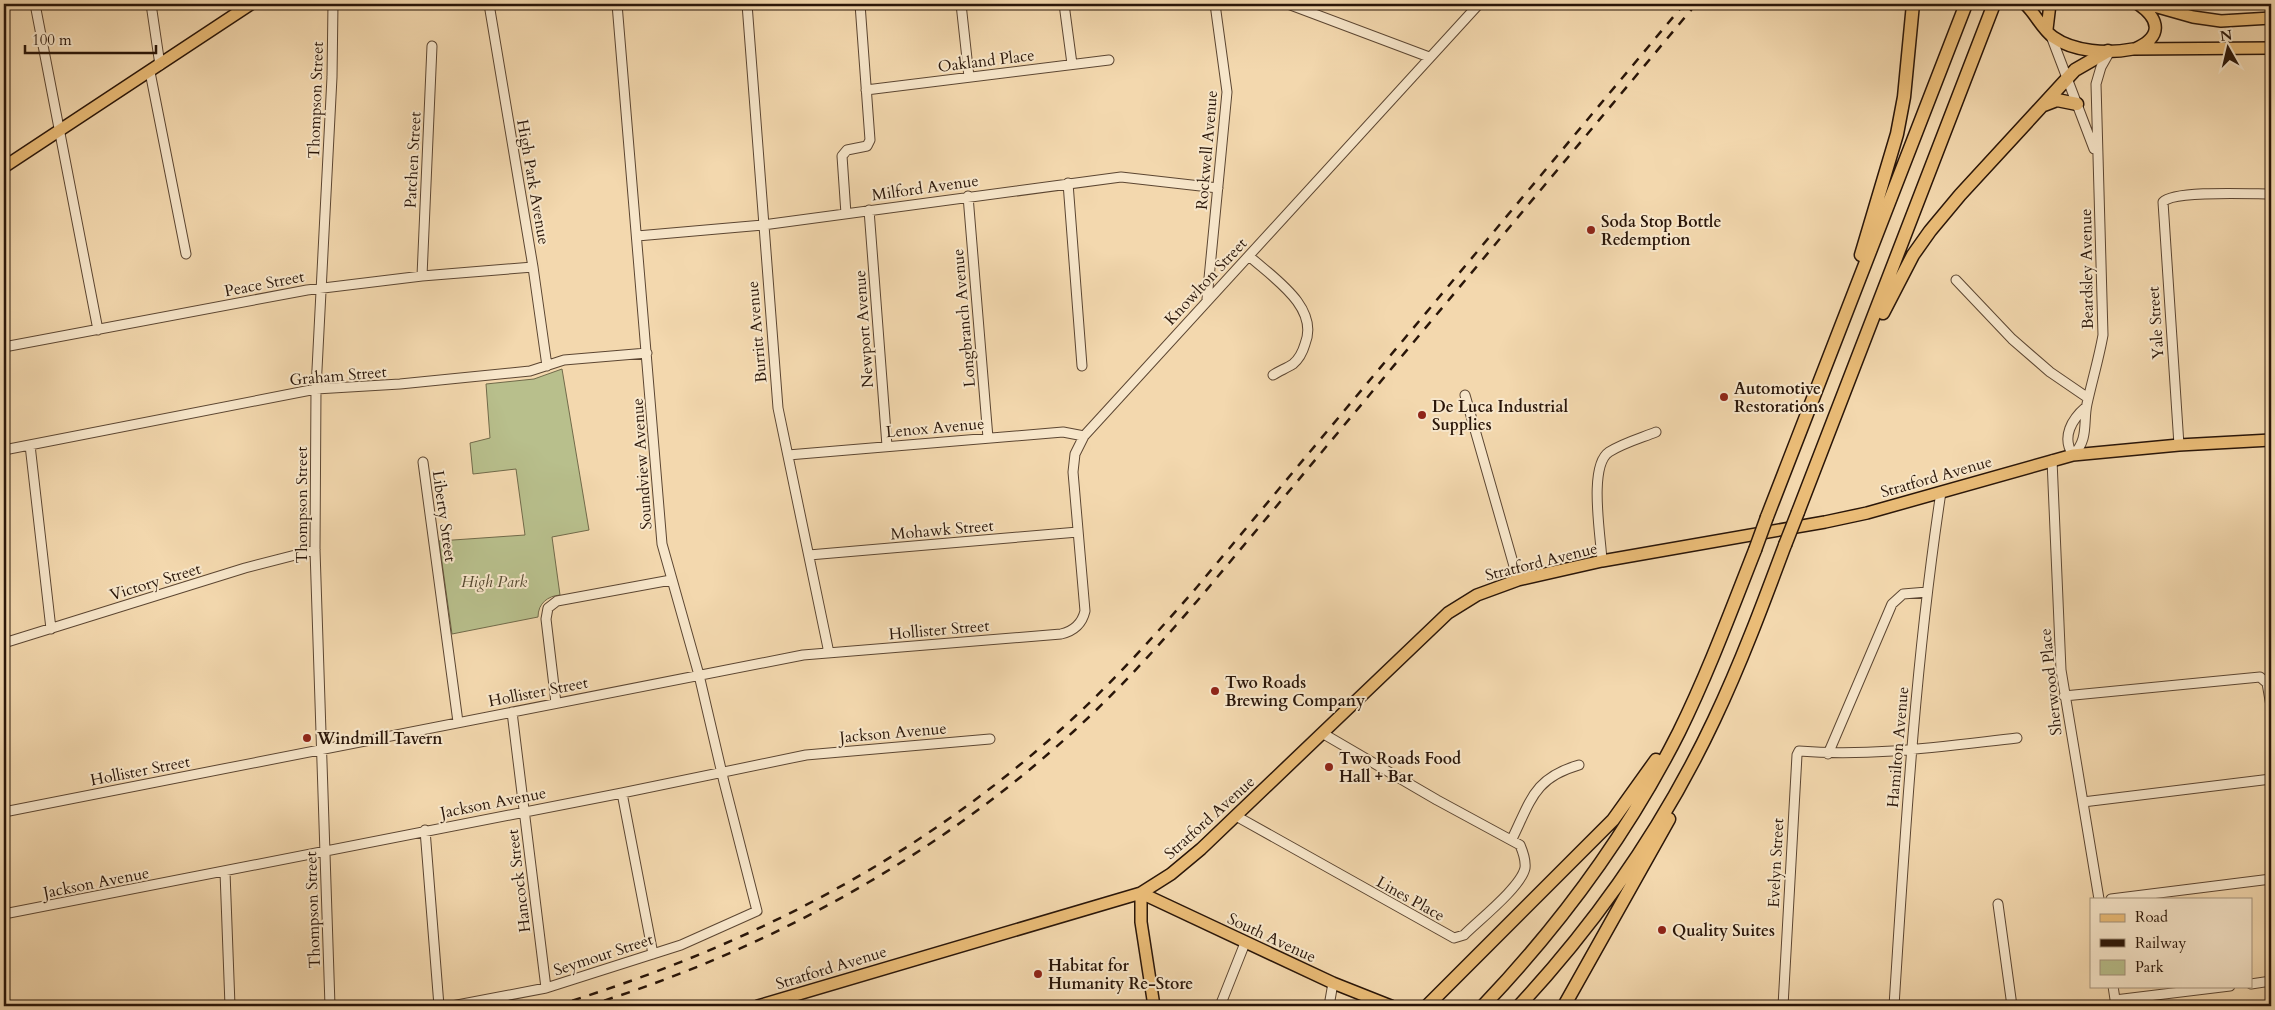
<svg xmlns="http://www.w3.org/2000/svg" width="2275" height="1010" viewBox="0 0 2275 1010" font-family="Cardo,serif">
  <style>
    .green { fill: #b8bf8c; stroke: #716a4a }
    .lines { fill: none; stroke-linecap: round; stroke-linejoin: round }
    .minor-casing { stroke: #5c4632; stroke-width: 11 }
    .major-casing { stroke: #2a1609; stroke-width: 14 }
    .highway-casing { stroke: #2a1609; stroke-width: 15 }
    .minor { stroke: #f7e6ca; stroke-width: 9 }
    .major { stroke: #eabc77; stroke-width: 11 }
    .highway { stroke: #eabc77; stroke-width: 12 }
    .rail { stroke: #2a1609; stroke-width: 2.5; stroke-dasharray: 9 9; stroke-linecap: butt }
    .highway-bridge-casing { stroke: #2a1609; stroke-width: 15; stroke-linecap: butt }
    .highway-bridge { stroke: #eabc77; stroke-width: 12 }
    .poi-dot { fill: #8f2418; stroke: #f7e6ca; stroke-width: 2 }
    .labels { text-anchor: middle; stroke-width: 4; stroke-linejoin: round; paint-order: stroke }
    .street-label { font-size: 16px; fill: #2a1609; stroke: #f7e6ca }
    .poi-label { font-size: 16px; font-weight: bold; fill: #2a1609; stroke: #f7e6ca; text-anchor: start }
    .park-label { font-size: 16px; font-style: italic; fill: #554930; stroke: #f7e6ca }
  </style>
  <rect width="100%" height="100%" fill="#f3d8ae"/>
  <filter id="stains"><feTurbulence type="fractalNoise" baseFrequency=".004" numOctaves="4"/><feColorMatrix values="0 0 0 0 .2 0 0 0 0 .09 0 0 0 0 .02 0 0 0 .5 -.17"/></filter>
  <radialGradient id="worn" r=".72"><stop offset=".6" stop-color="#630" stop-opacity="0"/><stop offset="1" stop-color="#630" stop-opacity=".3"/></radialGradient>
  <path class="green" d="M562,369L589,530L552,537L560,595C548,596 538,603 538,617L452,634L439,541L525,535L516,469L473,474L470,443L490,438L486,384L534,379Z"/>
  <g class="lines">
    <g class="minor-casing">
      <path id="minor" d="M35,4L98,330
        M151,4L160,65
        M489,4L533,267L547,366
        M747,4L778,408L829,653
        M961,4L969,77
        M1064,4L1072,64
        M1288,4L1429,57
        M2051,36L2094,149
        M150,72L186,254
        M866,90L1109,60
        M1068,183L1082,366
        M968,196L988,438
        M869,210L887,446
        M846,214L842,156L847,150L867,146L870,140L860,4
        M637,236L763,225L1121,177L1218,188
        M1249,256C1272,277 1320,307 1305,344C1303,351 1299,359 1293,364C1287,368 1279,371 1273,375
        M422,276L432,46
        M1956,280L2012,339L2050,372L2088,398
        M1207,299L1227,92L1215,4
        M4,347L307,290L422,276L533,267
        M1465,395L1518,580
        M2086,407C2072,419 2061,437 2073,455C2089,440 2083,422 2087,404C2092,381 2099,358 2103,335L2096,84L2101,67L2110,51
        M30,445L51,629
        M2179,445L2163,202C2174,190 2252,194 2271,194
        M4,450L316,389L400,384L530,371L564,360L647,353
        M788,455L1063,432L1084,436
        M2052,460L2061,670L2099,899
        M423,462L458,722
        M809,555L1078,532
        M1602,561C1601,537 1588,466 1609,452C1623,443 1641,438 1656,432
        M4,643L245,568L315,550
        M2064,696L2260,677L2267,683L2271,706
        M556,703L546,619L548,608L557,601L671,580
        M512,712L546,988
        M1828,754L1892,604L1903,594L1927,592
        M622,793L653,954
        M2083,802L2271,779
        M4,812L803,655L1061,634C1074,631 1082,624 1085,611L1073,472L1075,454L1084,436L1479,4
        M1236,816L1454,938L1464,935C1479,920 1521,887 1525,868C1526,860 1523,852 1520,845L1437,800L1322,733
        M425,830L439,1006
        M1512,839C1531,800 1534,778 1579,765
        M225,872L230,1006
        M2111,899L2271,879
        M1998,904L2012,1006
        M4,914L622,793L806,755L990,739
        M2251,984L2271,981
        M2113,986L2116,1006
        M2115,1000L2230,986
        M330,1006L315,550L316,389L332,77L333,4
        M452,1006L546,988L681,945L757,911L724,782L699,675L662,544L617,4
        M1220,1006L1245,943
        M1329,1006L1333,983
        M1783,1006L1797,755L1799,751C1872,757 1945,746 2017,738
        M1894,1006C1905,834 1915,663 1941,492"/>
    </g>
    <g class="major-casing">
      <path id="major" d="M2025,4C2035,13 2042,29 2053,37C2074,52 2108,54 2133,49L2271,48
        M2147,4L2193,17L2221,21L2271,18
        M2047,29L2050,4
        M2135,49C2162,37 2161,20 2138,4
        M4,167L251,4
        M758,1006L1141,893L1171,874L1201,849L1448,613L1477,595L1518,580L1602,561L1825,522L1867,513L2073,455L2179,445L2271,440
        M1154,1006L1141,922V893L1333,983L1391,1006"/>
    </g>
    <g class="highway-casing">
      <path id="highway" d="M2044,105L2057,100L2077,104
        M1861,255L1897,134L1904,97L1913,4
        M1883,313L1913,255L1930,231L1960,195L2075,70L2108,51
        M1798,512L1994,4
        M1767,517L1966,4
        M1427,1006L1613,820L1656,760
        M1483,1006C1561,924 1628,833 1679,732C1708,673 1731,611 1755,550
        M1519,1006C1598,921 1665,824 1714,720C1741,663 1763,604 1785,545
        M1564,1006L1669,819"/>
    </g>
    <use href="#minor" class="minor"/>
    <use href="#major" class="major"/>
    <use href="#highway" class="highway"/>
    <path class="rail" d="M555,1006C745,948 920,859 1068,723C1114,681 1156,634 1197,587L1684,4
      M587,1006C766,951 935,858 1074,731C1121,688 1163,641 1204,593L1696,4"/>
    <g class="highway-bridge-casing">
      <path id="highway-bridge" d="M1785,545L1798,512
        M1755,550L1767,517"/>
    </g>
    <use href="#highway-bridge" class="highway-bridge"/>
  </g>
  <g class="poi-dot">
    <circle cx="1591" cy="230" r="5"/>
    <circle cx="1724" cy="397" r="5"/>
    <circle cx="1422" cy="415" r="5"/>
    <circle cx="1215" cy="691" r="5"/>
    <circle cx="307" cy="738" r="5"/>
    <circle cx="1329" cy="767" r="5"/>
    <circle cx="1662" cy="930" r="5"/>
    <circle cx="1038" cy="974" r="5"/>
  </g>
  <g class="labels">
    <g class="street-label">
      <text transform="translate(986 60) rotate(-7)" y="6">Oakland Place</text>
      <text transform="translate(315 100) rotate(-88)" y="6">Thompson Street</text>
      <text transform="translate(1206 150) rotate(-85)" y="6">Rockwell Avenue</text>
      <text transform="translate(412 160) rotate(-87)" y="6">Patchen Street</text>
      <text transform="translate(534 182) rotate(80)" y="6">High Park Avenue</text>
      <text transform="translate(925 187) rotate(-8)" y="6">Milford Avenue</text>
      <text transform="translate(2086 269) rotate(-91)" y="6">Beardsley Avenue</text>
      <text transform="translate(1205 281) rotate(-47)" y="6">Knowlton Street</text>
      <text transform="translate(264 283) rotate(-11)" y="6">Peace Street</text>
      <text transform="translate(963 318) rotate(-95)" y="6">Longbranch Avenue</text>
      <text transform="translate(2155 323) rotate(-94)" y="6">Yale Street</text>
      <text transform="translate(863 329) rotate(-94)" y="6">Newport Avenue</text>
      <text transform="translate(756 332) rotate(-95)" y="6">Burritt Avenue</text>
      <text transform="translate(338 375) rotate(-5)" y="6">Graham Street</text>
      <text transform="translate(935 427) rotate(-5)" y="6">Lenox Avenue</text>
      <text transform="translate(641 464) rotate(-94)" y="6">Soundview Avenue</text>
      <text transform="translate(1936 476) rotate(-16)" y="6">Stratford Avenue</text>
      <text transform="translate(301 505) rotate(-90)" y="6">Thompson Street</text>
      <text transform="translate(445 516) rotate(82)" y="6">Liberty Street</text>
      <text transform="translate(942 529) rotate(-5)" y="6">Mohawk Street</text>
      <text transform="translate(1541 561) rotate(-14)" y="6">Stratford Avenue</text>
      <text transform="translate(155 581) rotate(-17)" y="6">Victory Street</text>
      <text transform="translate(939 629) rotate(-5)" y="6">Hollister Street</text>
      <text transform="translate(2050 682) rotate(-96)" y="6">Sherwood Place</text>
      <text transform="translate(538 691) rotate(-11)" y="6">Hollister Street</text>
      <text transform="translate(893 732) rotate(-5)" y="6">Jackson Avenue</text>
      <text transform="translate(1897 747) rotate(-85)" y="6">Hamilton Avenue</text>
      <text transform="translate(140 770) rotate(-11)" y="6">Hollister Street</text>
      <text transform="translate(493 802) rotate(-11)" y="6">Jackson Avenue</text>
      <text transform="translate(1209 817) rotate(-42)" y="6">Stratford Avenue</text>
      <text transform="translate(1775 863) rotate(-87)" y="6">Evelyn Street</text>
      <text transform="translate(518 881) rotate(-97)" y="6">Hancock Street</text>
      <text transform="translate(96 882) rotate(-11)" y="6">Jackson Avenue</text>
      <text transform="translate(1411 898) rotate(29)" y="6">Lines Place</text>
      <text transform="translate(312 910) rotate(-92)" y="6">Thompson Street</text>
      <text transform="translate(1272 937) rotate(25)" y="6">South Avenue</text>
      <text transform="translate(603 954) rotate(-18)" y="6">Seymour Street</text>
      <text transform="translate(831 967) rotate(-17)" y="6">Stratford Avenue</text>
    </g>
    <g class="poi-label">
      <text x="1601" y="227">Soda Stop Bottle<tspan x="1601" dy="18">Redemption</tspan></text>
      <text x="1734" y="394">Automotive<tspan x="1734" dy="18">Restorations</tspan></text>
      <text x="1432" y="412">De Luca Industrial<tspan x="1432" dy="18">Supplies</tspan></text>
      <text x="1225" y="688">Two Roads<tspan x="1225" dy="18">Brewing Company</tspan></text>
      <text x="317" y="744">Windmill Tavern</text>
      <text x="1339" y="764">Two Roads Food<tspan x="1339" dy="18">Hall + Bar</tspan></text>
      <text x="1672" y="936">Quality Suites</text>
      <text x="1048" y="971">Habitat for<tspan x="1048" dy="18">Humanity Re-Store</tspan></text>
    </g>
    <g class="park-label">
      <text x="494" y="587">High Park</text>
    </g>
  </g>
  <rect width="2275" height="1010" fill="none" stroke="#f3d8ae" stroke-width="20"/>
  <rect x="5" y="5" width="2265" height="1000" fill="none" stroke="#2a1609" stroke-width="2.5"/>
  <rect x="10" y="10" width="2255" height="990" fill="none" stroke="#2a1609"/>
  <rect x="2090" y="898" width="162" height="90" fill="#f7e6ca" stroke="#a5937d"/>
  <rect x="2100" y="914" width="25" height="8" fill="#eabc77" stroke="#a5937d"/>
  <text x="2135" y="922" font-size="15" fill="#2a1609">Road</text>
  <rect x="2100" y="939" width="25" height="8" fill="#2a1609" stroke="#a5937d"/>
  <text x="2135" y="948" font-size="15" fill="#2a1609">Railway</text>
  <rect x="2100" y="960" width="25" height="15" fill="#b8bf8c" stroke="#a5937d"/>
  <text x="2135" y="972" font-size="15" fill="#2a1609">Park</text>
  <g transform="translate(2228 48) rotate(352)" stroke="#f7e6ca" stroke-width="4" paint-order="stroke">
  <path d="M0-4L9 19L0 12L-9 19Z" fill="#2a1609"/>
  <text y="-8" font-size="14" font-weight="bold" text-anchor="middle" fill="#2a1609">N</text>
  </g>
  <path d="M25 45v8h131v-8" fill="none" stroke="#2a1609" stroke-width="2.5"/>
  <text x="32" y="45" font-size="15" fill="#2a1609" stroke="#f7e6ca" stroke-width="4" paint-order="stroke">100 m</text>
  <rect width="100%" height="100%" filter="url(#stains)"/>
  <rect width="100%" height="100%" fill="url(#worn)"/>
</svg>
